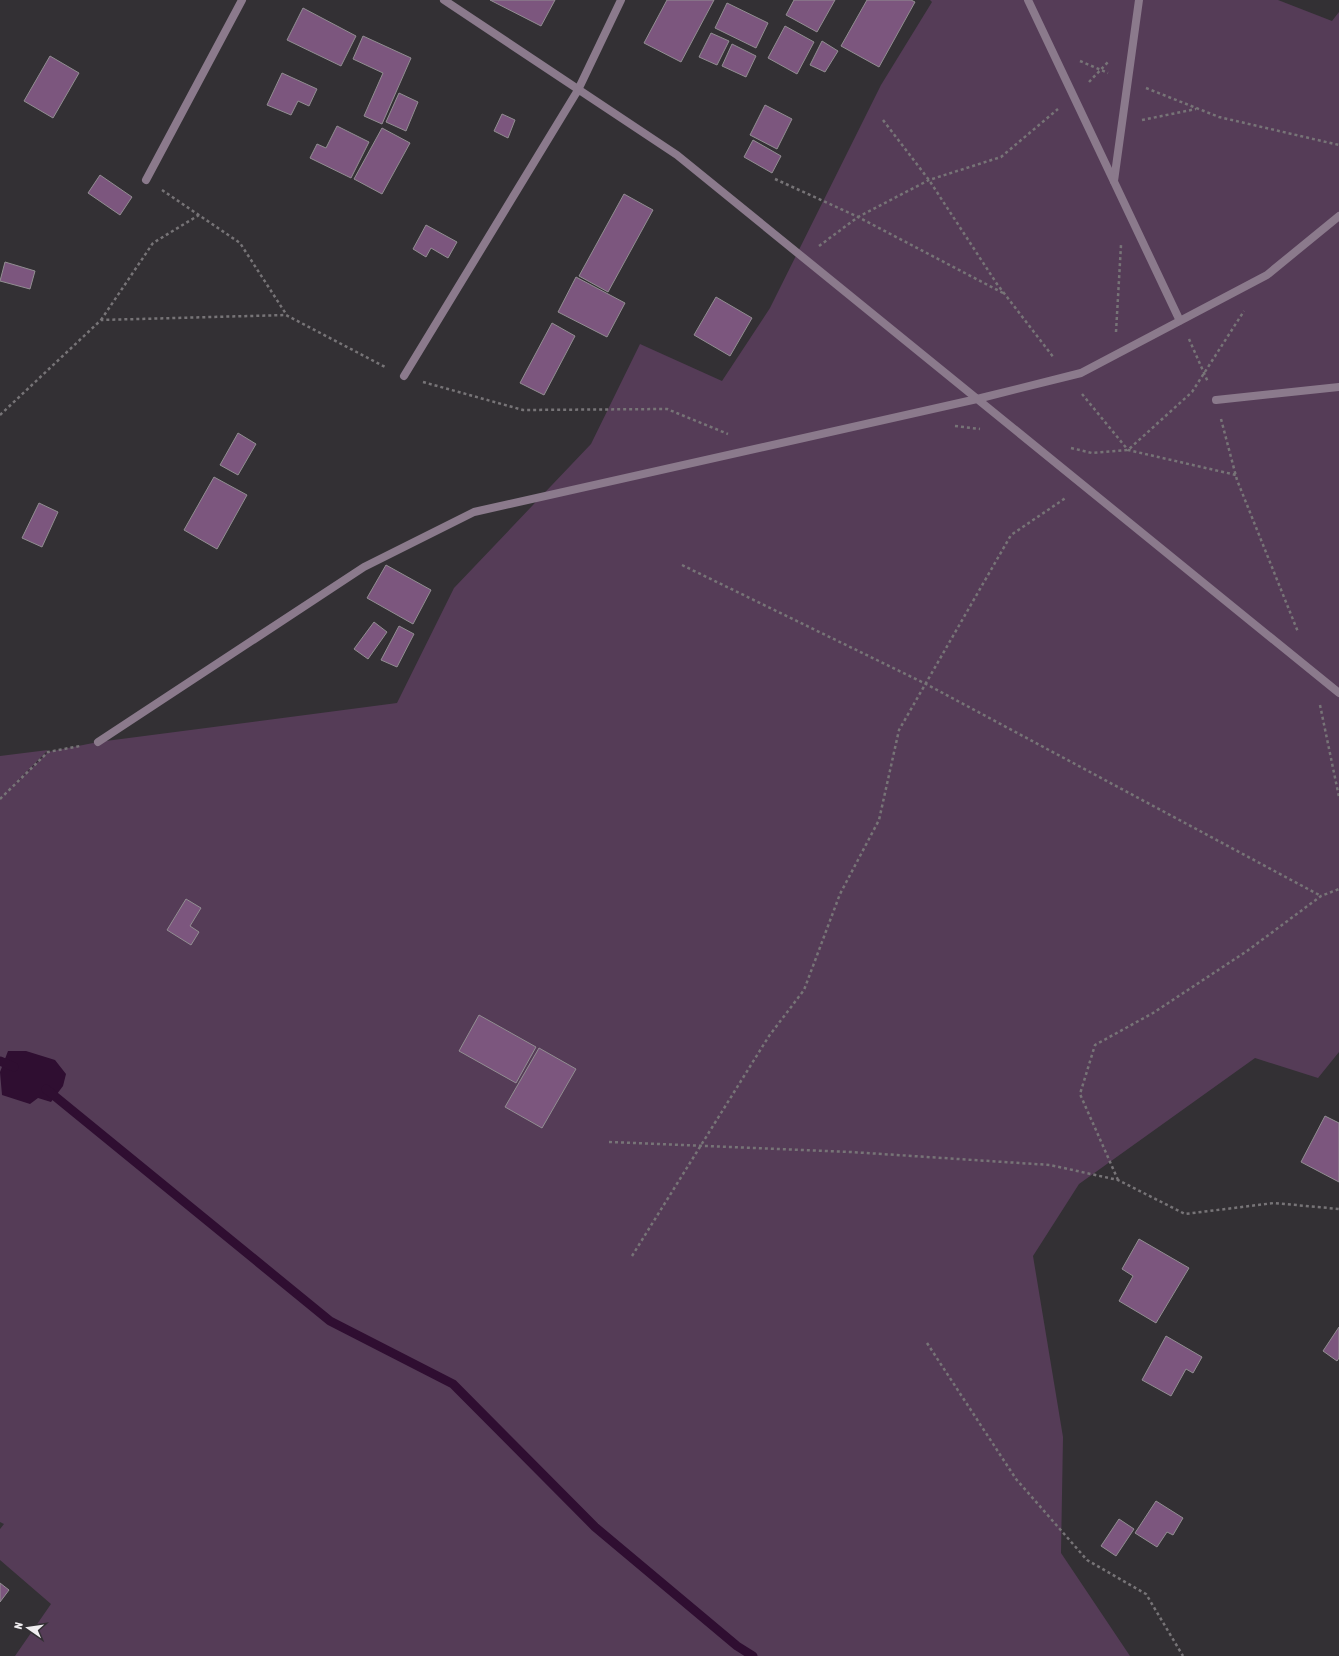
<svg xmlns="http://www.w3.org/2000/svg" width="1339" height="1656" viewBox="0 0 1339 1656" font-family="'Asap Condensed',sans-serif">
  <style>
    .green { fill: #553c57 }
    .water { fill: #2f0e31 }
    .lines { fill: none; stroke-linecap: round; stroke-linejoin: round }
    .stream { stroke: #2f0e31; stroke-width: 9 }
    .building { fill: #7c567e; stroke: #928e92 }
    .path { stroke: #777477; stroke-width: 2.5; stroke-dasharray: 3 3; stroke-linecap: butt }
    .lane { stroke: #8b7a8c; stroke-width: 8 }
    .street { stroke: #8b7a8c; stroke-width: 8 }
  </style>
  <rect width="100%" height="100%" fill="#333034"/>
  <path class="green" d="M930,0H1278L1332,21L1339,12V1052L1318,1078L1255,1058L1079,1184L1033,1256L1063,1437L1061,1553L1130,1656H15L51,1604L0,1560V1529L4,1524L0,1522V756L48,750L12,787L48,752L98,742L397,703L454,588L591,444L640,344L722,381L770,308L881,85L932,2Z"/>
  <path class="water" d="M8,1051H26L55,1060L66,1074L63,1086L51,1102L38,1098L30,1104L2,1095L0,1072Z"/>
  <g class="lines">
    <path class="stream" d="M0,1061L14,1067
      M46,1089L330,1321L453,1384L595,1527L737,1646L753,1656"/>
  </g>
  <path class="building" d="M490,0H555L541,26Z
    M667,0H714L681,62L644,43Z
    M794,0H835L817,32L786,15Z
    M867,0H911L915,2L879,67L841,46Z
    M727,3L768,23L756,48L715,28Z
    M303,8L356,36L341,66L287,40Z
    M785,26L814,42L797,74L768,58Z
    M711,33L729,41L717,65L699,57Z
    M363,36L411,58L382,124L364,116L383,73L353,59Z
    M822,41L838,51L825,72L810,65Z
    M732,44L756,56L746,77L722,66Z
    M50,56L79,73L53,118L24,101Z
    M282,73L317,89L309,106L298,101L291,115L267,105Z
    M399,93L418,102L406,131L386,122Z
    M765,105L792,119L777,149L750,135Z
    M502,114L515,120L508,138L494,131Z
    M337,126L369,142L351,178L310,158L317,144L326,148Z
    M382,128L410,143L382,194L354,179Z
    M753,140L781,156L772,173L744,157Z
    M100,175L132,197L120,215L88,193Z
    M624,194L653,210L608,292L579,276Z
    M426,225L457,242L448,258L431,248L426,257L413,249Z
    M5,262L35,271L30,289L0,281Z
    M576,277L625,303L607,337L558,312Z
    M716,297L752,318L730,356L694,335Z
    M552,323L575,336L544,395L520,383Z
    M238,433L256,444L238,475L220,465Z
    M214,477L247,495L217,549L184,530Z
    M39,503L58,512L42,547L22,538Z
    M386,565L431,590L413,624L367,598Z
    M374,622L387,632L368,659L354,649Z
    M399,626L414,634L397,667L381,660Z
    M186,899L201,908L190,926L199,932L191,945L167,930Z
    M479,1015L536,1047L516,1083L459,1051Z
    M539,1048L576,1069L542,1128L505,1107Z
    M1325,1116L1339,1123V1182L1301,1162Z
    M1139,1239L1189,1268L1156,1323L1119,1301L1133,1276L1122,1269Z
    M1339,1327V1358L1337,1361L1323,1351Z
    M1166,1336L1202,1357L1193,1373L1186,1369L1171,1396L1142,1380Z
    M1156,1501L1183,1518L1173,1535L1167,1532L1157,1547L1135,1533Z
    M1119,1519L1134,1529L1116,1556L1101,1546Z
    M0,1583L9,1590L0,1602Z"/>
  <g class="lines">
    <path class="path" d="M1080,61L1108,73
      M1089,82L1109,61
      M1146,88L1219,117L1339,145
      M883,120L929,180L997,284L1054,358
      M1142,120L1196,109
      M775,179L858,217L1003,293
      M162,190L240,243L286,314
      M819,246L858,217L929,180L1001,157L1058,109
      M101,320L153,243L199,215
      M1116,332L1121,245
      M1189,339L1208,382
      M423,382L523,410L667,409L728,434
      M1082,394L1128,450L1236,475
      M0,415L101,320L286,315L387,368
      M1221,419L1237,480L1298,632
      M955,426L980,429
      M1071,448L1092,453L1128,450L1192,392L1244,311
      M682,565L926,684L1321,896
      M1320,705L1339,797
      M0,799L48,752L80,746
      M609,1142L851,1152L1050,1165L1118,1180L1185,1214L1274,1203L1339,1209
      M1118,1180L1080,1094L1095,1045L1153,1013L1247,951L1321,896L1339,889
      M632,1256L769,1036L804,990L840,894L879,820L899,730L1011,535L1067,497
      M927,1343L1016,1479L1087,1560L1146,1594L1183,1656"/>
    <path class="lane" d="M1114,181L1139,0
      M1216,400L1339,387"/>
    <path class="street" d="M444,0L677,155L1339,693
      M1028,0L1180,321
      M146,180L242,0
      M404,376L578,90L621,0
      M98,742L364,567L474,512L977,399L1081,373L1267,275L1339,216"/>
  </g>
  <g transform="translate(28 1628) rotate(283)" stroke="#333034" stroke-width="3" paint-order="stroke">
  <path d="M0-3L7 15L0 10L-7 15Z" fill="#f0edf0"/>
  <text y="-6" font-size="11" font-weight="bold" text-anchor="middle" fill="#f0edf0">N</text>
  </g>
</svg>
